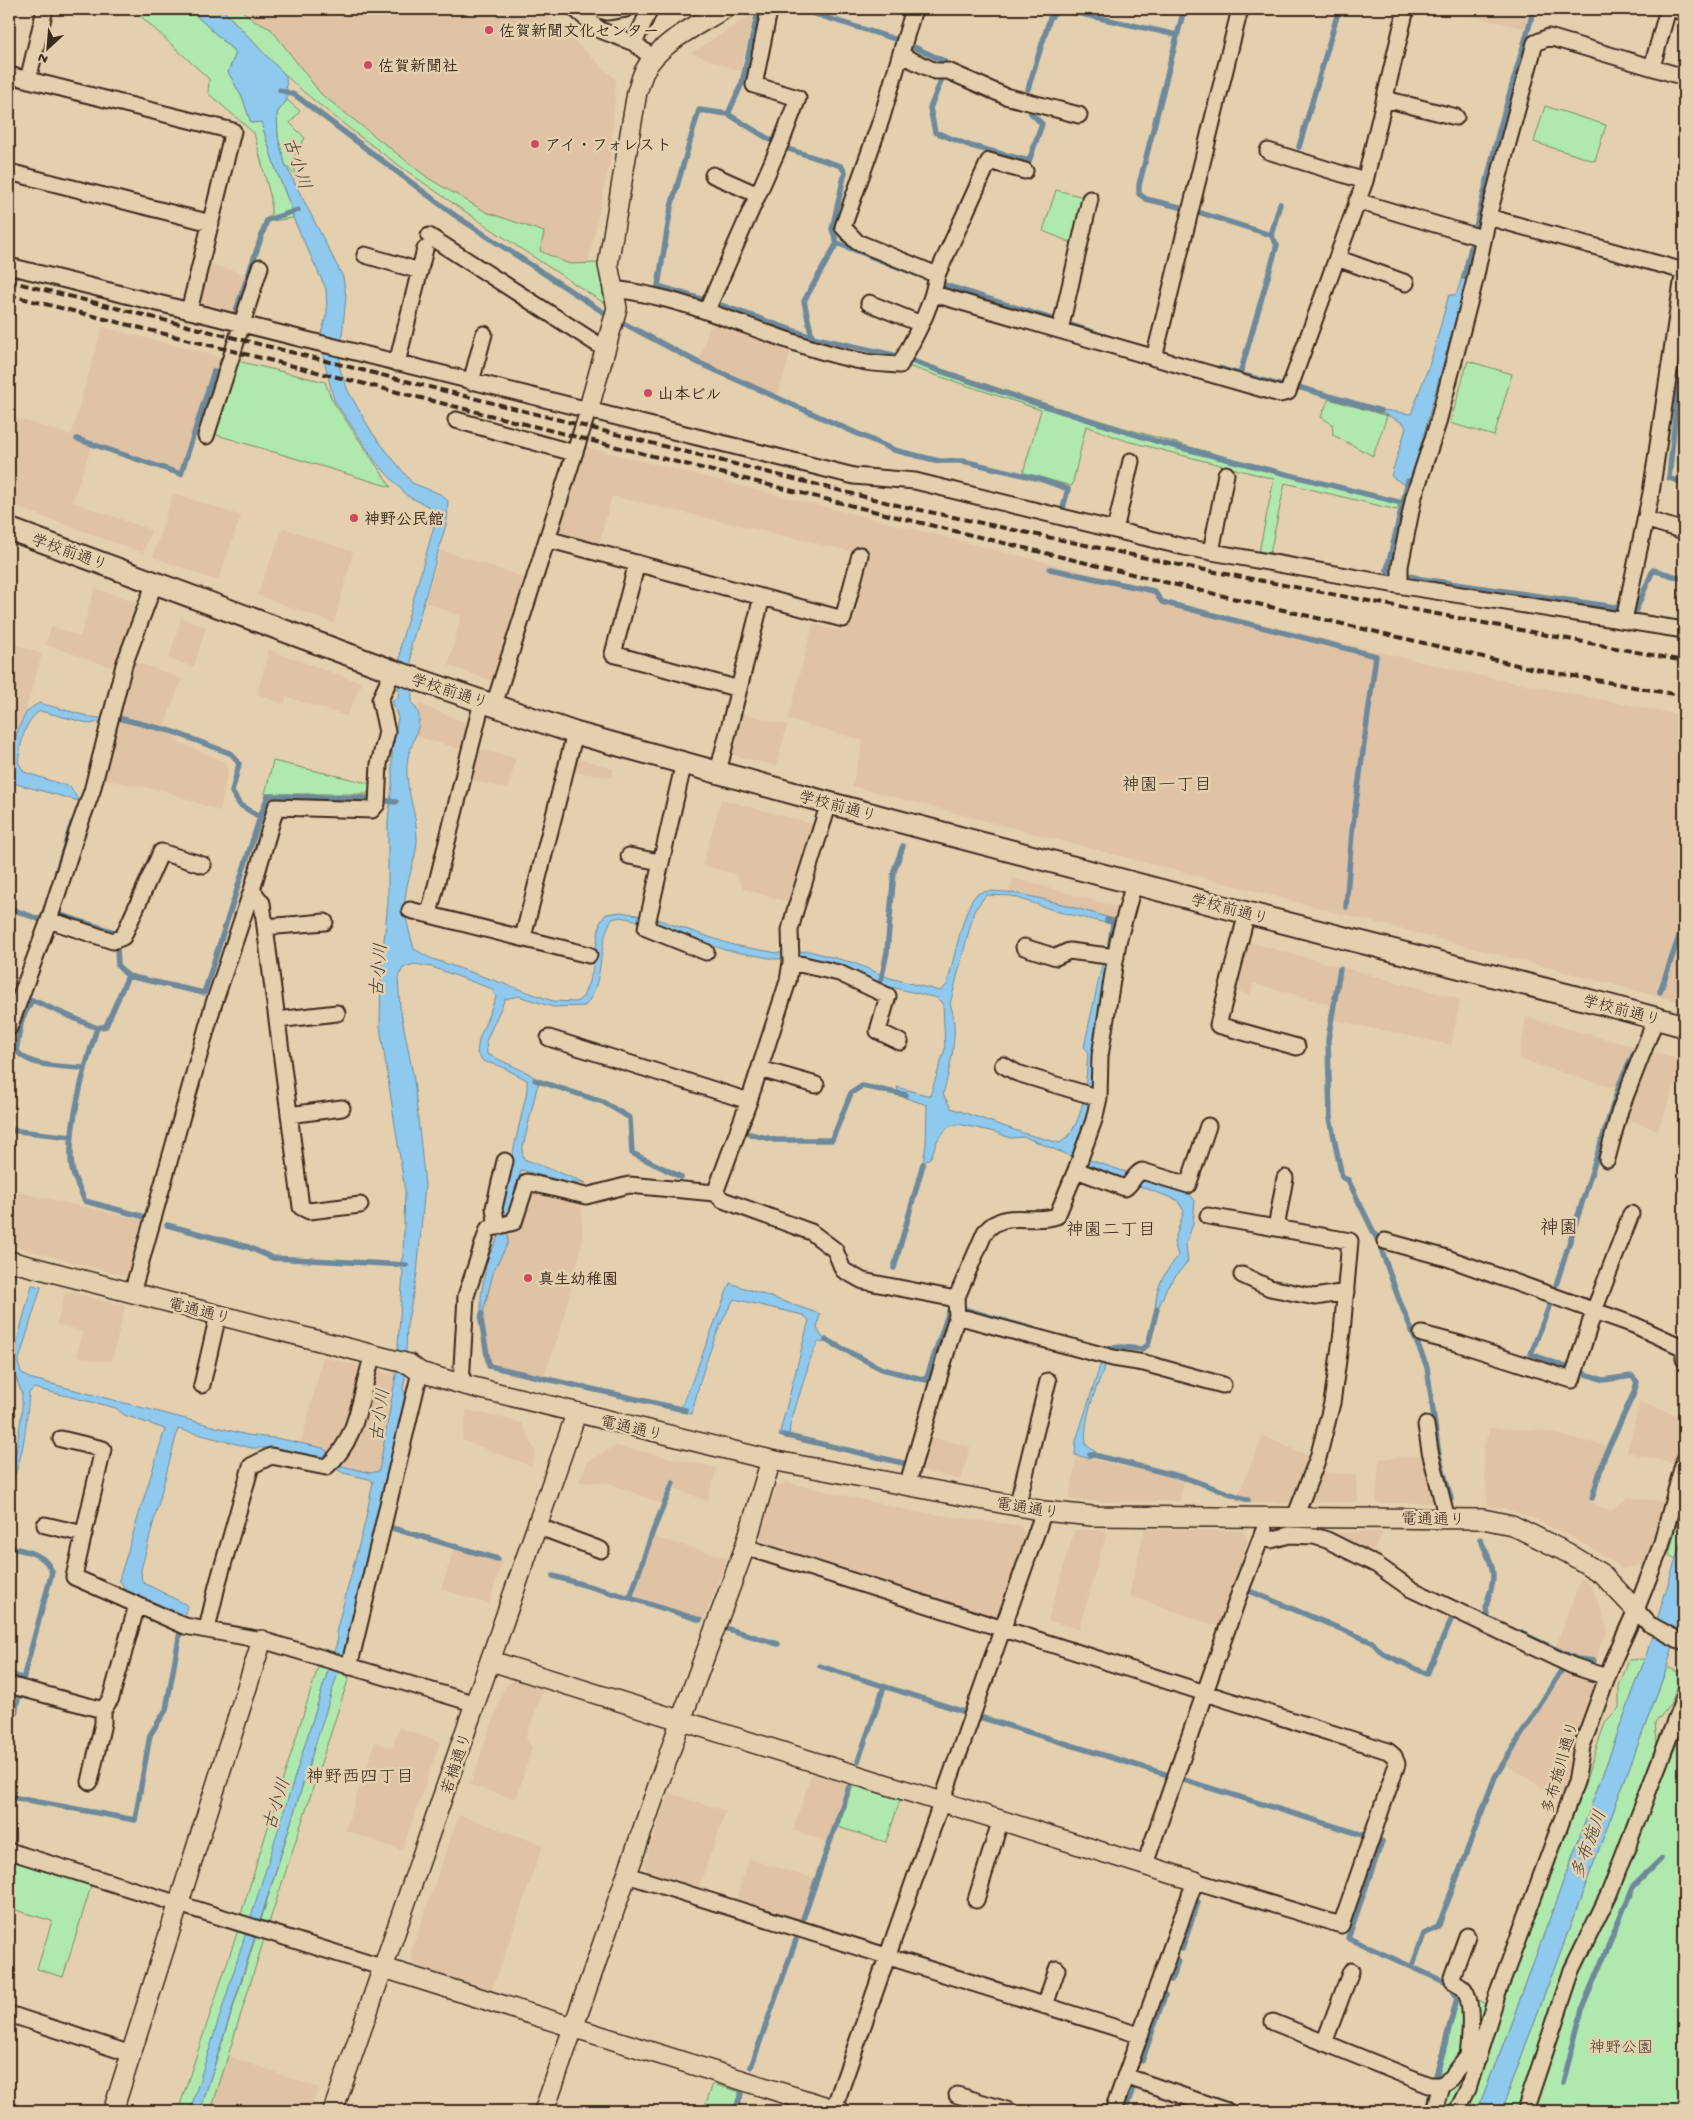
<svg xmlns="http://www.w3.org/2000/svg" width="1693" height="2120" viewBox="0 0 1693 2120" font-family="'Gochi Hand','Klee One',sans-serif">
  <style>
    .built { fill: #e0c2a5 }
    .green { fill: #b0e9ad; stroke: #768a66 }
    .water { fill: #8fc9ee; stroke: #6d899b }
    .lines { fill: none; stroke-linecap: round; stroke-linejoin: round }
    .stream { stroke: #6d899b; stroke-width: 5.5 }
    .minor-casing { stroke: #3b2a1e; stroke-width: 19 }
    .tertiary-casing { stroke: #3b2a1e; stroke-width: 22 }
    .secondary-casing { stroke: #3b2a1e; stroke-width: 25 }
    .minor { stroke: #e4d0ae; stroke-width: 15 }
    .tertiary { stroke: #e4d0ae; stroke-width: 19 }
    .secondary { stroke: #e4d0ae; stroke-width: 21 }
    .rail { stroke: #3b2a1e; stroke-width: 4; stroke-dasharray: 8 4; stroke-linecap: butt }
    .poi-dot { fill: #d1495b; stroke: #e4d0ae; stroke-width: 2 }
    .labels { text-anchor: middle; stroke-width: 5; stroke-linejoin: round; paint-order: stroke }
    .poi-label { font-size: 16px; font-weight: bold; fill: #3b2a1e; stroke: #e4d0ae; text-anchor: start }
    .street-label { font-size: 16px; fill: #3b2a1e; stroke: #e4d0ae }
    .park-label { font-size: 16px; fill: #473d2c; stroke: #e4d0ae }
    .water-label { font-size: 18px; font-style: italic; fill: #48423d; stroke: #e4d0ae }
    .neighbourhood-label { font-size: 18px; fill: #3b2a1e; stroke: #e4d0ae }
    .quarter-label { font-size: 19px; fill: #3b2a1e; stroke: #e4d0ae }
  </style>
  <rect width="100%" height="100%" fill="#e4d0ae"/>
  <filter id="ink" filterUnits="userSpaceOnUse"><feTurbulence type="fractalNoise" baseFrequency=".02" numOctaves="2"/><feDisplacementMap in="SourceGraphic" scale="10" xChannelSelector="R" yChannelSelector="G"/><feConvolveMatrix kernelMatrix="1 2 1 2 8 2 1 2 1" color-interpolation-filters="sRGB"/></filter>
  <g filter="url(#ink)">
    <path class="built" d="M241,9H540L616,80L611,157L588,264H569L540,251L544,232L486,212L428,178L321,94L271,29L254,21Z
      M1473,9H1533L1527,29L1471,16Z
      M754,13L740,71L691,53Z
      M209,264L253,276L239,316L198,306Z
      M713,315L793,344L777,398L699,362Z
      M102,327L221,357L184,471L180,472L93,443L72,502L151,530L143,553L9,504V416L71,435Z
      M586,447L1156,590L1163,601L1477,675L1684,716V1003L852,786L863,741L788,719L813,624L845,632L867,555L612,496L599,544L559,532Z
      M173,493L241,516L218,581L153,557Z
      M283,528L353,552L334,623L257,595Z
      M441,550L526,578L493,681L448,665L461,616L425,602Z
      M95,588L141,604L119,670L45,644L52,626L80,637Z
      M181,618L206,627L194,667L169,659Z
      M9,642L42,654L27,705V711L9,766Z
      M269,650L362,683L347,716L287,697L284,704L257,694Z
      M129,659L182,679L164,726L182,744L223,761L228,770L220,811L165,791L101,779Z
      M419,704L467,723L459,749L416,736L419,720Z
      M740,713L787,725L776,766L730,754Z
      M476,748L516,758L508,789L469,779Z
      M574,757L614,769L612,778L571,771Z
      M721,799L817,825L792,903L744,889L735,874L703,865Z
      M1013,878L1121,908L1118,920L1010,891Z
      M1248,942L1460,999L1451,1045L1329,1019L1331,1005L1253,983L1250,996L1234,990Z
      M1526,1017L1639,1048L1621,1089L1614,1088L1519,1059Z
      M1650,1051L1684,1061V1085L1676,1083L1658,1130L1623,1118Z
      M530,1186L582,1200V1242L560,1332L542,1381L487,1367L479,1320L487,1260Z
      M9,1190L146,1221L128,1277L9,1245Z
      M65,1291L125,1306L112,1361H97L77,1356L82,1331L57,1324Z
      M323,1357L396,1375L379,1471L370,1473L342,1466L323,1448L301,1443Z
      M1640,1402L1684,1418V1436L1675,1464L1627,1452Z
      M467,1410L522,1423L536,1453L531,1466L462,1440Z
      M1490,1428L1537,1430L1607,1446L1589,1502L1610,1512L1628,1497L1666,1502L1647,1563L1623,1569L1592,1548L1535,1519L1503,1508L1488,1506L1483,1449Z
      M1263,1436L1311,1457L1292,1503L1235,1502Z
      M925,1437L970,1446L961,1480L918,1469Z
      M616,1446L717,1468L707,1501L672,1487L665,1505L609,1483L579,1482L588,1461Z
      M1425,1455L1439,1503H1376L1379,1459Z
      M1077,1456L1184,1480L1180,1501L1100,1502L1069,1499Z
      M1317,1472L1356,1475L1358,1502H1306Z
      M786,1482L911,1511L1021,1526L1026,1536L997,1619L765,1547L759,1537L776,1488Z
      M1145,1529L1243,1531L1248,1540L1219,1627L1129,1595Z
      M1074,1530H1107L1079,1629L1048,1621Z
      M1323,1532H1383L1370,1557Z
      M653,1537L727,1558L704,1620L631,1598Z
      M455,1546L502,1560L489,1604L441,1589Z
      M1581,1578L1592,1585L1608,1630L1598,1650L1596,1685L1574,1742L1571,1780L1564,1801L1503,1763L1561,1666L1551,1660Z
      M515,1679L544,1688L526,1737L532,1748L516,1799L470,1785L505,1686Z
      M400,1728L440,1742L402,1851L345,1830L375,1742L392,1748Z
      M812,1772L849,1784L829,1842L793,1830Z
      M669,1793L726,1811L698,1889L648,1874L644,1865Z
      M459,1815L543,1845L492,1990L415,1967L410,1954Z
      M749,1859L815,1879L800,1921L735,1901Z
      M228,2056L319,2088L310,2111H211Z"/>
    <path class="green" d="M133,9H189L236,53L228,72L243,99L251,123L261,122L275,167L293,212V218L271,221V199L254,133L208,93L209,79Z
      M222,9H240L254,21L271,29L321,94L428,178L486,212L544,232L540,251L569,264L599,263L604,303C506,239 407,176 316,102C281,75 253,40 222,9Z
      M287,100L300,111L290,123L305,138L293,158L296,177L285,164L278,137L277,113Z
      M1545,106L1606,125L1595,161L1534,142Z
      M1056,190L1084,197L1072,243L1043,231Z
      M221,357L325,382L332,400L391,487L197,429Z
      M911,358C1072,416 1235,462 1400,501L1397,510L1285,483L1270,553L1259,552L1274,479L1127,441L1086,426L1072,486L1023,473L1041,410L908,366Z
      M1468,361L1512,374L1494,436L1450,423Z
      M1329,399L1387,416L1373,456L1333,435L1332,424L1321,417Z
      M273,761L372,784L367,794H265Z
      M1684,1494V1532L1676,1559L1669,1555Z
      M1645,1659L1508,2032L1477,2111H1465L1476,2090L1500,2010L1584,1786L1605,1722L1619,1708V1686L1629,1660Z
      M319,1664L329,1667L252,1918L241,1914Z
      M1667,1667L1683,1674L1670,1705L1655,1723L1657,1743L1606,1884L1518,2111H1501Z
      M338,1670L350,1674L269,1923L261,1920Z
      M1684,1727V2111H1534L1532,2110L1576,1981L1615,1897L1655,1795Z
      M853,1785L900,1800L886,1842L838,1827Z
      M9,1857L92,1883L63,1977L37,1969L52,1921L9,1908Z
      M238,1930L247,1933L190,2111H178Z
      M256,1936L264,1939L211,2111H200Z
      M1449,1982L1488,2006L1452,2111H1424L1455,1999L1445,1985Z
      M713,2084L744,2093L738,2111H703Z"/>
    <path class="water" d="M189,9H222L286,76L287,100L277,113L278,137L285,164L343,277L346,297L339,366L348,391L373,434L412,483L440,494L448,501L447,521L411,646L412,703C428,718 412,740 408,757C403,784 416,809 417,836C418,857 406,879 405,900C404,917 410,933 414,949L430,958L553,1001L576,1002L583,997L592,973L600,923L606,914L621,912L653,918L733,945L777,953L809,951L854,963L890,978L940,991L947,985C952,967 964,906 976,895C993,880 1090,913 1114,919L1115,923L1110,924L1059,912L1012,896L986,895L974,911L950,1004C960,1028 950,1069 943,1094L951,1108L1026,1134L1060,1143C1086,1126 1086,1079 1088,1051L1084,1047L1102,965L1110,963L1087,1159L1189,1193L1195,1201L1193,1224L1186,1244L1188,1261L1167,1287L1155,1316C1156,1285 1160,1280 1178,1256L1174,1242L1184,1211L1177,1200L1088,1167L1068,1155L1025,1137L1010,1138L995,1132L958,1124L948,1127L938,1139L931,1157L923,1164L926,1144L927,1105L900,1096L897,1087L930,1096L945,1049L943,1004L937,998L882,985L851,969L807,957L775,959L725,950L657,925L621,917L612,919C596,945 606,982 585,1006L553,1007L518,996L505,999L486,1041L487,1054L528,1073L540,1081L537,1087L522,1151L524,1159L586,1183H570L521,1170L508,1215V1243L494,1270L481,1320V1296L487,1260L500,1233V1209L527,1091V1080L502,1067L483,1061L477,1053L479,1039L496,997L492,989L432,967L414,964L403,968L398,978L400,1007L414,1080L425,1185L417,1274L407,1325L405,1378L403,1389L407,1396L348,1641L200,2111H190L338,1639L336,1632L365,1522L373,1482L369,1479L343,1473L319,1457L276,1448H252L178,1429L141,1570L142,1582L187,1605L186,1613L183,1615L128,1592L119,1580L165,1429L124,1415L116,1408L34,1388L29,1393C26,1428 24,1457 9,1489V1474L16,1452L22,1411V1394L11,1364L32,1285L41,1287L18,1363L21,1372L29,1378L247,1435L281,1439L323,1448L342,1466L370,1473L379,1471L396,1375L403,1272L400,1264L403,1256L405,1191L380,1026L381,970L388,902V821L392,785V751L398,718L392,700L398,698L401,643L436,519L430,507L407,496L376,462L334,400L323,356L321,334L327,313L326,289L293,218V212L275,167L261,122L251,123L243,99L228,72L236,53Z
      M1467,269L1469,270L1409,488L1391,476L1406,428L1403,423L1375,409L1411,414L1431,360L1449,295H1455L1457,293L1464,270Z
      M39,703L91,717L106,719L91,724L40,711C23,721 21,745 18,762L24,772L70,787L79,801L9,782C9,760 15,732 26,713C29,709 34,706 39,703Z
      M730,1283L820,1314L817,1328L822,1337L832,1343L818,1342L811,1357L790,1425L789,1436L787,1438L779,1436L809,1320L803,1315L734,1299C715,1330 699,1379 692,1414L680,1412L679,1409L684,1402Z
      M1101,1363L1105,1366C1095,1391 1083,1418 1086,1445L1096,1452V1455L1088,1458L1075,1455L1076,1441Z
      M1684,1532V1606L1667,1667L1501,2111H1477L1508,2032L1645,1659Z"/>
    <g class="lines">
      <path class="stream" d="M799,9L898,40
        M1059,9L1177,35
        M912,46L944,61
        M941,81L930,108L935,132L971,146L1029,161L1042,124L1031,113
        M1028,89L1050,18L1059,9
        M280,90L295,95L453,214L603,312
        M728,114L742,83L757,16
        M1299,147L1339,9
        M1184,208L1146,199L1139,194V185L1184,9
        M1201,213L1271,235
        M1464,277L1499,131L1534,9
        M936,282L1096,333
        M701,299L658,286L671,207L699,110L728,114L782,147L841,166L845,172L832,229L837,243L916,274
        M721,305L812,337L898,356
        M236,311L267,220L298,210
        M625,324L697,362L894,450L939,461H963L1040,479L1068,489L1063,508
        M1684,331L1677,375L1678,388L1669,478L1684,483
        M812,337L804,301L837,243
        M911,361L1010,395L1162,443L1402,503
        M1218,368L1283,386L1298,387L1381,411
        M1240,374L1277,245L1271,235L1280,204
        M77,439L181,474L214,371
        M1408,481L1387,570L1421,579L1636,610L1653,570L1684,579
        M1050,569L1154,591L1162,602L1376,656L1352,832L1346,907
        M111,718H118L171,731L232,754L239,764L232,792L240,805L260,817L268,796L366,798L396,802
        M57,871L72,823
        M9,908L41,920L46,907
        M58,914L115,932
        M1107,920L1111,921L1113,924L1108,956
        M117,948L118,966L128,976
        M1340,969L1328,1040L1330,1118L1342,1177L1348,1180L1379,1243L1398,1297L1427,1367L1439,1455L1451,1499
        M881,981L887,952L894,871L903,846
        M1660,992L1684,922
        M84,1068C63,1066 29,1068 16,1050L22,1019L32,1000L97,1028
        M535,1080L603,1102L630,1118L632,1153L681,1177
        M9,1130L72,1137
        M750,1134L775,1140H832L851,1093L862,1086L906,1095
        M145,1217L85,1201C81,1192 76,1182 73,1173C64,1138 86,1062 97,1028L106,1026L128,976L204,993L260,817
        M167,1225L248,1247L273,1258L406,1265
        M894,1268L923,1164
        M1556,1285L1620,1083L1633,1055
        M1550,1304L1531,1354L1566,1367
        M482,1314L481,1320L489,1366L685,1410
        M826,1340L882,1369L926,1380L949,1311L967,1310L1043,1332
        M1105,1349L1121,1347L1142,1349L1148,1345L1157,1309
        M1583,1373L1603,1380L1632,1376L1637,1382L1633,1395L1605,1455L1592,1498
        M783,1435L903,1463
        M1090,1454L1186,1478L1248,1500
        M673,1483L653,1531L630,1598L700,1620
        M392,1528L498,1559
        M1480,1539C1485,1550 1493,1563 1493,1576C1494,1591 1482,1602 1488,1618L1493,1620
        M9,1547C28,1552 45,1553 52,1572L23,1679L9,1673
        M553,1576L630,1598
        M1252,1592L1372,1642L1382,1653L1427,1674L1451,1620
        M728,1629L778,1644
        M1519,1632L1577,1659L1594,1661
        M820,1666L962,1711
        M983,1718L1165,1774
        M9,1742L18,1699
        M858,1761L884,1687
        M1184,1780L1363,1835
        M9,1808L12,1797L135,1820L150,1735L166,1710L180,1632
        M1382,1841L1348,1938L1447,1983L1457,1998L1437,2074
        M803,1919L849,1787
        M1182,1949L1198,1902
        M1412,1967L1424,1934L1438,1927L1495,1777L1564,1666
        M1171,1980L1178,1961
        M1142,2061L1165,1995
        M751,2067L796,1940
        M1563,2083L1583,2006L1633,1887L1661,1859
        M735,2111L741,2094
        M1125,2111L1133,2088
        M1426,2111L1430,2099"/>
      <g class="minor-casing">
        <path id="minor" d="M575,9L600,30L634,43L653,58
          M595,9L607,12L626,9
          M914,9L881,120L843,227L857,242L937,275
          M1673,9L1684,12
          M634,43L650,9
          M901,55L935,71H948L1005,96L1079,115
          M1652,67L1668,9
          M9,75L233,131L189,311
          M28,80L45,9
          M1385,99L1456,117
          M1268,151L1365,181
          M9,172L211,223
          M713,175L758,195
          M1357,201L1482,238
          M1488,217L1684,271
          M429,236L605,349
          M365,255L420,271
          M1337,258L1406,283
          M9,266L854,476L915,481L1184,547L1397,585L1684,630
          M613,289C703,299 779,346 866,362C877,364 889,364 900,365C915,336 932,308 937,275L989,161L1025,171
          M934,294L1280,394L1288,392L1365,181L1406,9
          M869,303L921,324
          M707,310L782,140L798,98L754,85L769,11L765,9
          M1060,330L1090,199
          M1154,358L1240,9
          M397,363L425,249
          M471,382L484,334
          M456,420L574,453
          M206,436L260,267
          M1645,519L1684,531
          M1115,530L1131,461
          M547,539L843,619L860,555
          M1211,552L1226,474
          M637,563L613,654L739,689
          M1397,585L1400,579V566L1414,496L1437,426L1475,280L1488,217L1535,43L1549,37L1684,77
          M1624,620L1651,493L1684,269
          M494,705L588,411
          M684,762L646,928L706,952
          M718,772L762,597
          M629,856L660,862
          M252,890L262,903L301,1207L309,1211L360,1205
          M410,910L589,955
          M1247,913L1218,1025L1297,1047
          M429,914L482,702
          M49,920L113,941L123,937L161,852L203,865
          M265,927L325,922
          M523,937L575,733
          M1024,947L1056,957L1069,951L1116,957
          M791,962L839,973L888,996L878,1031L900,1042
          M277,1020L337,1013
          M9,1028L49,920L77,832L92,791L124,665L155,582
          M549,1038L749,1101
          M1003,1065L1017,1073L1099,1098
          M760,1069L816,1085
          M289,1115L342,1108
          M1607,1159L1620,1110L1656,1018
          M1076,1170L1125,1188C1132,1184 1134,1174 1142,1171L1188,1185L1208,1126
          M715,1193L723,1200L811,1232L835,1250L843,1270L863,1281L956,1299
          M1208,1216L1350,1241L1342,1332L1332,1403L1318,1458L1295,1517
          M497,1227L494,1208L505,1161
          M1276,1228L1285,1178
          M1385,1241L1447,1258L1634,1325L1684,1348V1359
          M1242,1275L1270,1288L1315,1297L1346,1292
          M132,1293L213,1006L252,890L276,807L372,810L377,804L379,764L387,732L380,700L393,671
          M957,1316L1113,1358L1144,1363L1223,1385
          M1422,1334L1460,1344L1572,1380L1594,1311L1631,1214
          M461,1384L466,1296L488,1229L514,1222L527,1182L586,1196L629,1185L715,1193L749,1101L788,981L791,962L790,930L795,911L829,803
          M202,1385L218,1315
          M1426,1425L1430,1451L1447,1519
          M61,1439L103,1449L74,1577L185,1626L262,1640L476,1704
          M907,1486L957,1316L956,1299L985,1232C1006,1208 1030,1225 1057,1216L1076,1170L1094,1120L1099,1098L1100,1056L1118,942L1134,883
          M1017,1507L1048,1381
          M45,1525L84,1534
          M537,1526L601,1550
          M1261,1538L1271,1540L1289,1535L1314,1536L1327,1540L1377,1565L1411,1589L1573,1666L1607,1677
          M745,1547L1388,1751L1394,1756L1397,1764L1341,1925L1195,1881L1113,2111
          M1636,1610L1649,1624L1684,1643
          M207,1629L217,1586L251,1466L271,1456L326,1467C359,1440 360,1393 373,1355
          M349,1667L420,1372
          M9,1685L103,1710L111,1698L137,1605
          M90,1782L103,1723V1710
          M9,1851L384,1968
          M1145,1864L1240,1592L1264,1530
          M627,1875L1139,2035
          M976,1900L1001,1819
          M1467,1936L1452,1977L1453,1981C1456,1983 1460,1985 1463,1988C1474,1999 1470,2040 1468,2056
          M1045,2006L1057,1969
          M9,2014L131,2054
          M1273,2022L1429,2085H1441L1451,2078L1468,2056L1478,2059
          M1324,2043L1351,1971
          M1125,2076L1227,2111
          M957,2095L1010,2111
          M833,2111L1044,1511
          M1434,2111L1441,2085
          M1457,2111L1468,2089L1496,1998L1576,1782L1582,1746L1614,1659L1636,1610L1661,1546L1684,1461
          M1525,2111L1572,1970L1609,1894L1684,1698"/>
      </g>
      <g class="tertiary-casing">
        <path id="tertiary" d="M588,411L617,308L608,265L637,92C640,85 641,77 645,70C659,43 698,25 724,9
          M9,1261L409,1364L420,1372L461,1384L771,1460L1044,1511L1092,1516L1483,1519L1512,1525L1568,1553L1602,1574L1636,1610
          M491,1661L1195,1881
          M384,1968L840,2111
          M113,2111L262,1640
          M333,2111L576,1414
          M544,2111L681,1720L745,1547L771,1460"/>
      </g>
      <g class="secondary-casing">
        <path id="secondary" d="M9,529L393,671L575,733L829,803L1247,913L1607,1005L1684,1026"/>
      </g>
      <use href="#minor" class="minor"/>
      <use href="#tertiary" class="tertiary"/>
      <use href="#secondary" class="secondary"/>
      <path class="rail" d="M9,281L897,505L1179,565L1684,661
        M9,295L893,516L1181,586L1530,668L1684,696"/>
    </g>
  </g>
  <g class="poi-dot">
    <circle cx="489" cy="30" r="5"/>
    <circle cx="368" cy="65" r="5"/>
    <circle cx="535" cy="144" r="5"/>
    <circle cx="648" cy="393" r="5"/>
    <circle cx="354" cy="518" r="5"/>
    <circle cx="528" cy="1278" r="5"/>
  </g>
  <g class="labels">
    <g class="poi-label">
      <text x="499" y="36">佐賀新聞文化センター</text>
      <text x="378" y="71">佐賀新聞社</text>
      <text x="545" y="150">アイ・フォレスト</text>
      <text x="658" y="399">山本ビル</text>
      <text x="364" y="524">神野公民館</text>
      <text x="538" y="1284">真生幼稚園</text>
    </g>
    <g class="street-label">
      <text transform="translate(70 551) rotate(20)" y="6">学校前通り</text>
      <text transform="translate(450 690) rotate(18)" y="6">学校前通り</text>
      <text transform="translate(838 805) rotate(15)" y="6">学校前通り</text>
      <text transform="translate(1230 908) rotate(15)" y="6">学校前通り</text>
      <text transform="translate(1622 1009) rotate(15)" y="6">学校前通り</text>
      <text transform="translate(200 1310) rotate(14)" y="6">電通通り</text>
      <text transform="translate(632 1427) rotate(13)" y="6">電通通り</text>
      <text transform="translate(1028 1507) rotate(9)" y="6">電通通り</text>
      <text transform="translate(1433 1518) rotate(1)" y="6">電通通り</text>
      <text transform="translate(455 1763) rotate(-71)" y="6">若楠通り</text>
      <text transform="translate(1559 1767) rotate(-74)" y="6">多布施川通り</text>
    </g>
    <g class="park-label">
      <text x="1621" y="2052">神野公園</text>
    </g>
    <g class="water-label">
      <text transform="translate(298 163) rotate(72)" y="6">古小川</text>
      <text transform="translate(378 970) rotate(-85)" y="6">古小川</text>
      <text transform="translate(379 1415) rotate(-82)" y="6">古小川</text>
      <text transform="translate(276 1804) rotate(-73)" y="6">古小川</text>
      <text transform="translate(1588 1844) rotate(-70)" y="6">多布施川</text>
    </g>
    <g class="neighbourhood-label">
      <text x="1167" y="790">神園一丁目</text>
      <text x="1111" y="1235">神園二丁目</text>
      <text x="360" y="1782">神野西四丁目</text>
    </g>
    <g class="quarter-label">
      <text x="1559" y="1233">神園</text>
    </g>
  </g>
  <rect width="1693" height="2120" fill="none" stroke="#e4d0ae" stroke-width="30"/>
  <rect x="15" y="15" width="1663" height="2090" fill="none" stroke="#3b2a1e" stroke-width="2" filter="url(#ink)"/>
  <g transform="translate(48 48) rotate(206)" stroke="#e4d0ae" stroke-width="4" paint-order="stroke">
  <path d="M0-4L9 19L0 12L-9 19Z" fill="#3b2a1e"/>
  <text y="-8" font-size="14" font-weight="bold" text-anchor="middle" fill="#3b2a1e">N</text>
  </g>
</svg>
